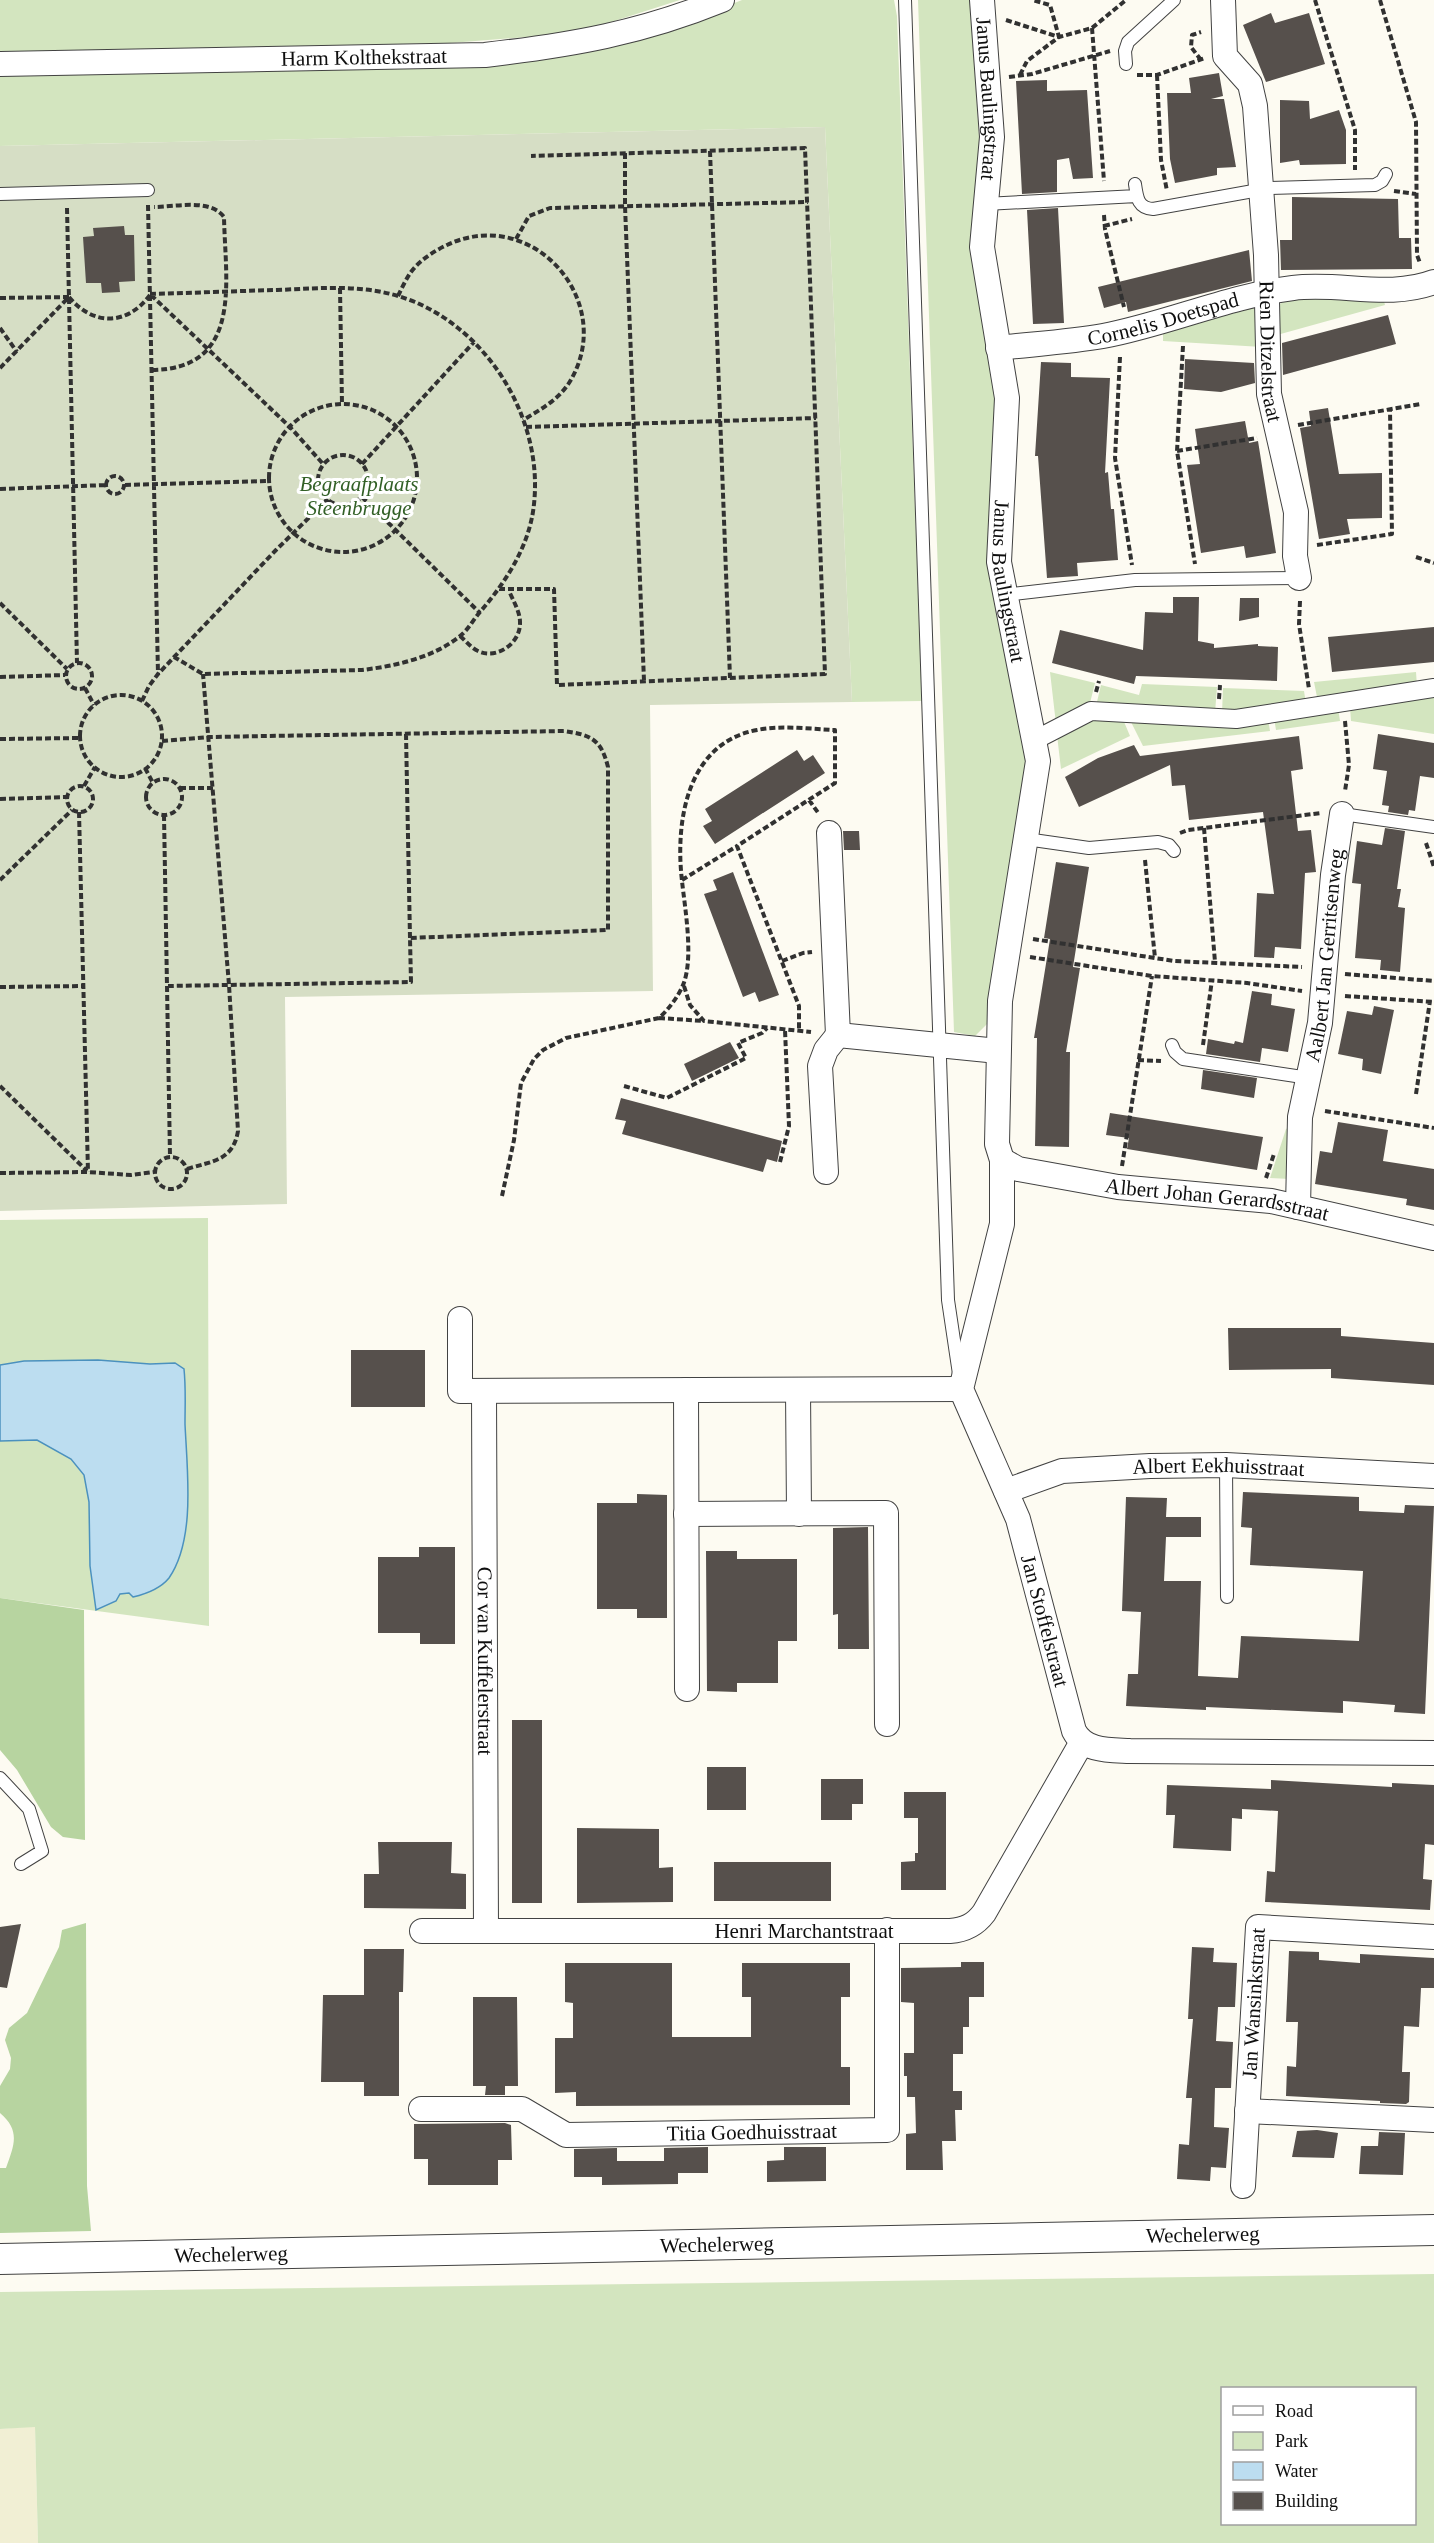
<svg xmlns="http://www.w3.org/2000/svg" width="1434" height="2543" viewBox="0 0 1434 2543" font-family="Georgia,serif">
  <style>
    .farmland { fill: #f1efd4 }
    .green { fill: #d3e5bf; fill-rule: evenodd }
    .forest { fill: #b7d4a0 }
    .cemetery { fill: #d6dec5 }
    .water { fill: #bcddf0; stroke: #4b91be; stroke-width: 1.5 }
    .building { fill: #56504c }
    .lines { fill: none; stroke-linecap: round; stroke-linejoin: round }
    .service-casing { stroke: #424242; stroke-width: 14 }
    .pedestrian-casing { stroke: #424242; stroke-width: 20 }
    .minor-casing { stroke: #424242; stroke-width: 26 }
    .tertiary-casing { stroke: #424242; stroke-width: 32 }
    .path { stroke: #313131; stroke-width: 4; stroke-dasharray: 6 3; stroke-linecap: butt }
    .service { stroke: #fff; stroke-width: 12 }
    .pedestrian { stroke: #fff; stroke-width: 18 }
    .minor { stroke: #fff; stroke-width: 24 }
    .tertiary { stroke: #fff; stroke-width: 30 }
    .labels { text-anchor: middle; stroke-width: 6; stroke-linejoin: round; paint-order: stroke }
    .street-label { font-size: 21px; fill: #0f0f0f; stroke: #fff }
    .park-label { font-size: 21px; font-style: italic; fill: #326026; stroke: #fff }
  </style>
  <rect width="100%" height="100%" fill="#fdfbf2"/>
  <path class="farmland" d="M35,2426L38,2543H0V2429Z"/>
  <path class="green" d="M0,0H680L577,33L450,43L0,52Z
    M742,0H894L897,16L922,701L852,702L825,127L0,146V74L515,62L614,47L689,21Z
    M918,0H970L996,395L1026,760L991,987L989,1022L975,1036L954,1032Z
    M1382,294L1385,305L1277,335L1276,308L1290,295Z
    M1252,302L1263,334L1262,347L1163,341V332Z
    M1050,672L1095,683L1089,707L1056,724Z
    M1416,672L1417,686L1318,702L1314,682Z
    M1142,684L1217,687L1215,713L1096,706L1101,685L1139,695Z
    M1223,688L1304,691L1306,704L1222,713Z
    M1434,693V734L1351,721L1350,707Z
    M1338,708L1340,721L1276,730L1274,718Z
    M1093,716L1122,717L1130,736L1061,769L1057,735Z
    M1129,718L1268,719L1270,731L1143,746Z
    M1291,1126L1290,1179L1270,1178L1286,1129Z
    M208,1218L209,1626L0,1598V1441L37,1440L71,1459L84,1476L89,1502L90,1566L96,1609L120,1594L129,1593L133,1597L146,1594L187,1522L184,1369L175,1363L150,1364L98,1360L24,1361L0,1365V1220Z
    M1434,2274V2543H38L35,2427L0,2429V2292ZM1414,2388V2524H1222V2388Z"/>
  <path class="forest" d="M0,1598L84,1610L85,1840L63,1837L51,1827L17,1770L0,1750Z
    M86,1923L87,2186L91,2231L0,2233V2168H6C14,2145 21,2131 0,2113V2086L10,2069L11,2058L5,2040L9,2028L27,2013L59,1947L62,1930Z"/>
  <path class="cemetery" d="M825,127L852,702L650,705L653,991L285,997L287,1204L0,1211V146Z"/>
  <path class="water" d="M98,1360L150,1364L175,1363L184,1369C186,1388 185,1406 185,1424C187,1470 196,1539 169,1578C160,1589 146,1594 133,1597L129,1593L120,1594L116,1601L96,1610L90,1566L89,1502L84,1475L71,1459L37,1440L0,1441V1365L24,1361Z"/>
  <path class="building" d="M1271,13L1275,23L1309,13L1325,64L1266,82L1243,25Z
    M1219,73L1223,96L1211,99H1224L1236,167L1217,168V175L1175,183L1170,159L1167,93H1191L1189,78Z
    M1047,80V91L1087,90L1093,178L1073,179L1069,158L1057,160V192L1022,194L1016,81Z
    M1280,100L1309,101L1310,119L1339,110L1346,130V164L1300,165L1299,160L1280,163Z
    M1292,197L1398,199L1399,238H1411L1412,269L1281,270L1280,240H1292Z
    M1058,208L1064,323L1033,324L1027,210Z
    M124,226L125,235H134L135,281L119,282L120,292L102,293L101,283H86L83,237L94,236L93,228Z
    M1249,250L1252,281L1128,312L1126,302L1104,308L1098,287Z
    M1388,315L1396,344L1283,375L1282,343Z
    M1185,359L1254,363L1255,383L1221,392L1184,389Z
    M1041,362L1071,363V377L1110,378L1105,473L1108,472L1111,509H1114L1118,560L1077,563L1078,576L1047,578L1038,456H1035Z
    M1328,408L1339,474L1382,473V518L1347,519L1350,534L1319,539L1300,428L1311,426L1309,411Z
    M1245,421L1249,443L1258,441L1276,553L1246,558L1244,546L1201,553L1187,465L1200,464L1195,429Z
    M1173,597H1199L1198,641L1214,644V648L1258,644V646L1278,647L1277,681L1136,676L1134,684L1052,663L1060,630L1143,650L1145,612L1173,613Z
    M1240,598H1259V617L1239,621Z
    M1434,627V662L1332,672L1328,637Z
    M1378,734L1434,743V778L1420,776L1415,811L1409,810L1408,815L1388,812L1389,806L1382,805L1387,771L1373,769Z
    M1299,736L1303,769L1291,771L1298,831L1311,830L1316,872L1305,873L1301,949L1275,947L1274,958L1254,957L1257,893L1274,894L1263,812L1189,820L1185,785L1172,786L1170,765L1079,807L1065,777L1098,758L1134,745L1140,756Z
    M797,750L804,761L813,755L825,773L715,844L703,826L712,821L705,809Z
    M1385,828L1405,831L1397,889H1401L1398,907L1405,908L1400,972L1380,970L1381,960L1355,958L1361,884L1352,883L1357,841L1382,845Z
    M843,831H859L860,850H844Z
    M1056,862L1089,867L1073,967L1080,968L1066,1052H1070L1069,1147L1035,1146L1037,1038H1034L1050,939L1044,938Z
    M733,872L779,995L759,1002L755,992L743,997L704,894L717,890L713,880Z
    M1252,991L1272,994L1271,1005L1295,1009L1288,1052L1262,1048L1260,1062L1206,1054L1208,1039L1234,1044L1235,1041L1243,1043Z
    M1374,1006L1394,1010L1381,1074L1362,1070L1363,1059L1338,1054L1347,1011L1372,1015Z
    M730,1042L739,1058L692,1081L684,1064Z
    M1203,1070L1257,1078L1254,1098L1201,1089Z
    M621,1098L782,1141L777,1162L767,1159L763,1172L622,1134L626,1121L615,1119Z
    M1110,1113L1263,1137L1257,1170L1127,1149L1129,1138L1106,1135Z
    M1338,1122L1388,1130L1383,1161L1434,1169V1210L1406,1205L1407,1199L1315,1184L1320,1151L1332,1153Z
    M1228,1328H1341V1336L1434,1343V1385L1331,1378V1369L1229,1370Z
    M351,1350H425V1407H351Z
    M1243,1492L1359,1497V1511L1404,1513L1405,1505L1434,1506L1425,1714L1394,1712L1395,1705L1343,1701V1713L1206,1707V1710L1126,1706L1128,1674H1138L1141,1612L1122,1611L1126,1497L1167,1498L1166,1517H1201V1537H1166L1164,1581H1201L1198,1676L1238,1678L1241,1636L1359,1641L1363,1571L1250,1565L1252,1528L1241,1527Z
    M637,1494L667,1495V1618H637V1609H597V1503H637Z
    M868,1527L869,1649H838V1614L833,1615V1528Z
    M419,1547H455V1644H420V1633H378V1557H419Z
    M706,1551H737V1559H797V1641H778V1683H737V1692L707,1691Z
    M512,1720H542V1903H512Z
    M707,1767H746V1810H707Z
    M821,1779H863V1804H852V1820H821Z
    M1271,1780L1392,1787V1783L1434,1785V1845L1425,1844L1423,1879L1432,1880L1430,1910L1265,1902L1267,1871L1275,1872L1278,1811L1242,1809V1819L1232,1818L1231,1851L1173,1848L1175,1815H1166L1167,1785L1271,1789Z
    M904,1792H946V1890H901V1862L915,1861V1853H918V1818H904Z
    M577,1828L659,1829V1868L673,1867V1902L577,1903Z
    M378,1842H452L451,1873L466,1874V1909L364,1908V1874H379Z
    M714,1862H831V1901H714Z
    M21,1924L7,1988L0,1987V1927Z
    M1192,1947L1214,1948L1213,1962L1237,1963L1235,2007H1218L1216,2041L1233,2042L1231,2088H1215L1214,2127L1229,2128L1226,2168L1211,2167L1210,2181L1177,2179L1179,2144L1189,2145L1192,2098H1186L1193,2019H1188Z
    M364,1949H404L403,1992H399V2096H364V2082H321L323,1995H364Z
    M1289,1951L1319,1952V1960L1360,1963V1954L1434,1958V1988H1421L1419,2027L1404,2026L1402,2072H1410L1409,2102L1406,2104L1380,2103V2101L1286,2096L1287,2066L1296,2067L1298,2022H1286Z
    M961,1962H984V1997H969V2027H963V2054H953V2091H962V2110H955L956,2141H942L943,2170H906V2134L916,2133L915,2097H907V2076H904V2053H914V2003L901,2002V1968L961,1967Z
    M565,1963H672V2037H751V1997H742V1963H850V1997H841V2067H850V2105L576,2106V2092L555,2093V2038H573V2003L565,2002Z
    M473,1997H517L518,2086H505V2095H485L486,2086H473Z
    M505,2123L511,2125L512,2160H498V2185H428V2159H414V2124Z
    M1317,2130L1338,2133L1334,2158L1292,2157L1297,2131Z
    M1379,2132L1405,2133L1403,2175L1359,2174L1361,2146H1378Z
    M708,2147V2173H678V2184L602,2185V2177H574V2149L617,2148V2161H664V2148Z
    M784,2147H826V2181L767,2182V2161L784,2160Z"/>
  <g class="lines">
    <g class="service-casing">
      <path id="service" d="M905,0L948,1300L959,1374
        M1126,64L1125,51L1128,42L1174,0
        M1135,184C1137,198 1138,208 1153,209L1270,188L1375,185L1382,181L1386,174
        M0,194L148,190
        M985,204L1137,196
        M1004,595L1135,580L1299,578
        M1342,814L1434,827
        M1026,839L1089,848L1158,842L1169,845L1174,851
        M1172,1045L1175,1052L1183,1059L1309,1078
        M1226,1465L1227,1597
        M0,1778L29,1809L42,1851L21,1864"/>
    </g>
    <g class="pedestrian-casing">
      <path id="pedestrian" d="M1033,741L1091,711L1236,719L1434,688"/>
    </g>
    <g class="minor-casing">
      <g id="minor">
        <path id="s1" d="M982,0L992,137L982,247L1007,398L999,562L1038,761L1000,1001L997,1144L1002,1160V1224L961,1389L1018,1519L1074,1731C1085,1752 1110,1750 1130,1751L1434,1753"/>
        <path id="s2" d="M1223,0L1225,56L1250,84L1255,106L1266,255L1269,394L1296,512L1295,556L1299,578"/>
        <path id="s3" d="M0,64L485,55C572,45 641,33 722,0"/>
        <path id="s4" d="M998,348C1033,344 1069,342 1103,336C1167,324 1228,296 1293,288C1339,282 1390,299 1434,282"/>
        <path d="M829,833L838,1035"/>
        <path id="s5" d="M1002,1160L1018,1169L1118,1187L1271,1201L1434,1238"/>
        <path d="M826,1172L820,1066L826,1050L838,1035L998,1051"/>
        <path id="s6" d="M1298,1207L1300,1117L1320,1023L1333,875L1342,814"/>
        <path d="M460,1319V1391L961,1389"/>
        <path d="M686,1390L687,1689"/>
        <path d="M798,1390L799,1514"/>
        <path id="s7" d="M484,1391L486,1931"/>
        <path id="s8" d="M1006,1491L1062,1471L1150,1466L1226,1465L1434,1476"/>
        <path d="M686,1514L886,1513L887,1724"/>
        <path id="s9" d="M422,1931H950C965,1930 975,1925 984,1913L1082,1742"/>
        <path id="s10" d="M421,2109H522L566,2135L887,2130V1930"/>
        <path d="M1247,2111L1434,2120"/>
        <path id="s11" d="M1243,2186L1258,1927L1434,1937"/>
      </g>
    </g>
    <g class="tertiary-casing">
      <g id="tertiary">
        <path id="s12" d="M0,2259L1434,2230"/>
      </g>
    </g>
    <path class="path" d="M1315,0L1355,130V170
      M1380,0L1416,122L1417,255L1420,263
      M1006,20L1059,37L1092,28L1126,0
      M1092,28L1104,181
      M1201,60L1191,47L1192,35L1201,32
      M1020,75L1027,61L1059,37L1050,5L1032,0
      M1137,75H1157L1205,58
      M1157,75L1161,160L1167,191
      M1009,77L1032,74L1110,51
      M710,151L730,678
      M625,153V206L644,681
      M1394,191L1416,194
      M148,205L158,674
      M67,208L77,663
      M1104,215L1105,229L1124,307
      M1104,226L1132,219
      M516,239L529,216L550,208L808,202
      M340,288L342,404
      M150,294C192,293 235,291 277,290C326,288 369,283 415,302C492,335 543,422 534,504C530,545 506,582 480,612C473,620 468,630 460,636C433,658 395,666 362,670L203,674L174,657
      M151,295L290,427L324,465
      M398,296C402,288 406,279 411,272C420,260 434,251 447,245C533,204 619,303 569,383C558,400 540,410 523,420
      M69,297C93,326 127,326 150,295
      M0,298L69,297L0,368
      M0,328L17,352
      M1183,346L1177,451L1195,564
      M1120,357L1115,458L1132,565
      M152,370C244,369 225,280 224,217C210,198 175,207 154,207
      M269 478a74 74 0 1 1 148 0a74 74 0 1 1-148 0Z
      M1298,425L1421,404
      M526,427L816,418
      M1177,451L1257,438
      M318 480a25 25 0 1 1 50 0a25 25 0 1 1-50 0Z
      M362,464L474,342
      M106 485a9 9 0 1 1 18 0a9 9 0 1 1-18 0Z
      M125,485L269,481
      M0,489L106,485
      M362,497L480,613
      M1317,545L1392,534L1390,410
      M1416,557L1434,563
      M499,589H554L557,685L825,674L805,148L531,156
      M1300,601L1299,624L1309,689
      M0,603L67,669
      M460,636C466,641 471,648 478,651C497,660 521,643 520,622C520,612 513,600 509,591
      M66 676a13 13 0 1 1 26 0a13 13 0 1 1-26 0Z
      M0,677L65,675
      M85,688L94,705
      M1096,692L1099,681
      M80 736a41 41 0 1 1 82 0a41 41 0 1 1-82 0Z
      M1219,699L1220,685
      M142,701L149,686L158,674L276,550L328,499
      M1345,721L1349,765L1345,791
      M406,734L410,938
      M0,739L80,738
      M162,741L209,737L564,731C591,735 601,739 608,767V930L410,938L411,982L168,986
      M145,768L153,783
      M146 797a18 18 0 1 1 36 0a18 18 0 1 1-36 0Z
      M67 799a13 13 0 1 1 26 0a13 13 0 1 1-26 0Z
      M84,786L95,767
      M180,788H213
      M0,799L67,797
      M809,800L819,814
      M79,812L88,1172
      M164,815L170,1156
      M1204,828L1215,962
      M1180,833L1188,830L1321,813
      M1426,843L1434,867
      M1145,860L1155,958
      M0,880L72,810
      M682,880L737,846
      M1033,939L1174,961L1302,967
      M1030,957L1152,976L1247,983L1302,991
      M782,961L803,953L812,952
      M1345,974L1434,981
      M684,986L690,1005L704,1021L811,1032
      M0,987L83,986
      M1345,996L1434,1002
      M659,1018L704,1021
      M1203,1045L1212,980
      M1138,1060L1161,1061
      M0,1086L87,1171
      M624,1086L667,1098L746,1058L738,1043L762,1033L767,1028
      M1416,1094L1430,1001
      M1325,1111L1434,1128
      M155 1173a16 16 0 1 1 32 0a16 16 0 1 1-32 0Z
      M780,1162L789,1126L785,1030
      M1122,1166L1152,976
      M187,1169C212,1161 233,1161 238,1131L229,985L203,674
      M0,1173L88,1172L131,1175L154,1172
      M1266,1178L1274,1154
      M502,1196L514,1140L521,1083L534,1059L543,1050L566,1038L659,1018C668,1010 678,997 683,985C694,959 685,909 682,881C675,821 687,743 757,730C782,725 810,729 835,730V783L737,846L799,1006V1031"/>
    <use href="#service" class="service"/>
    <use href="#pedestrian" class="pedestrian"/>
    <use href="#minor" class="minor"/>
    <use href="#tertiary" class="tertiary"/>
  </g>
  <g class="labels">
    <g class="street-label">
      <text dy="7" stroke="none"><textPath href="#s3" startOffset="364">Harm Kolthekstraat</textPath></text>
      <text dy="7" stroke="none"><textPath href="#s1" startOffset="99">Janus Baulingstraat</textPath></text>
      <text dy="7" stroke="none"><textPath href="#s4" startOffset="168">Cornelis Doetspad</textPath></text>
      <text dy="7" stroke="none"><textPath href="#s2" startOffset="362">Rien Ditzelstraat</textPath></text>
      <text dy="7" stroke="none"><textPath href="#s1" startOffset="585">Janus Baulingstraat</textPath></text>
      <text dy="7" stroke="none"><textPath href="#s6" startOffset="254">Aalbert Jan Gerritsenweg</textPath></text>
      <text dy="7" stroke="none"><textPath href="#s5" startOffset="220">Albert Johan Gerardsstraat</textPath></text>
      <text dy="7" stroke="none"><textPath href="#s8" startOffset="216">Albert Eekhuisstraat</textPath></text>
      <text dy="7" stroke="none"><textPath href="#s1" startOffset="1652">Jan Stoffelstraat</textPath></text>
      <text dy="7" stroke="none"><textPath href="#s7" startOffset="270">Cor van Kuffelerstraat</textPath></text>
      <text dy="7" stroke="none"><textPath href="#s9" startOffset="382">Henri Marchantstraat</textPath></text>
      <text dy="7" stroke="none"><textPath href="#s11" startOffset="183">Jan Wansinkstraat</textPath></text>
      <text dy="7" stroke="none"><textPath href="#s10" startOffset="338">Titia Goedhuisstraat</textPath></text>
      <text dy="7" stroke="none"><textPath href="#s12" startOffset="1203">Wechelerweg</textPath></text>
      <text dy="7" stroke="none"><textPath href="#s12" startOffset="717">Wechelerweg</textPath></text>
      <text dy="7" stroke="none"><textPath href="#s12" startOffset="231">Wechelerweg</textPath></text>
    </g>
    <g class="park-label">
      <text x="359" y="491">Begraafplaats<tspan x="359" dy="24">Steenbrugge</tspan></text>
    </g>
  </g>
  <rect x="1221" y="2387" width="195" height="138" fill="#ffffff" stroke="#9f9f9f" stroke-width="1.5"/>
  <rect x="1233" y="2406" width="30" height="9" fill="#ffffff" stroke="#9f9f9f" stroke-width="1.5"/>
  <text x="1275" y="2417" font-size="18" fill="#0f0f0f">Road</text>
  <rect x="1233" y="2432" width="30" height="18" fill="#d3e5bf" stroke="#9f9f9f" stroke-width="1.5"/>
  <text x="1275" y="2447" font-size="18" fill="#0f0f0f">Park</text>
  <rect x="1233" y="2462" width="30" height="18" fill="#bcddf0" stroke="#9f9f9f" stroke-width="1.5"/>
  <text x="1275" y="2477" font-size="18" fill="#0f0f0f">Water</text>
  <rect x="1233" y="2492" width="30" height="18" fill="#56504c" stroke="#9f9f9f" stroke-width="1.5"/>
  <text x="1275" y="2507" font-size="18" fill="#0f0f0f">Building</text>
</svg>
